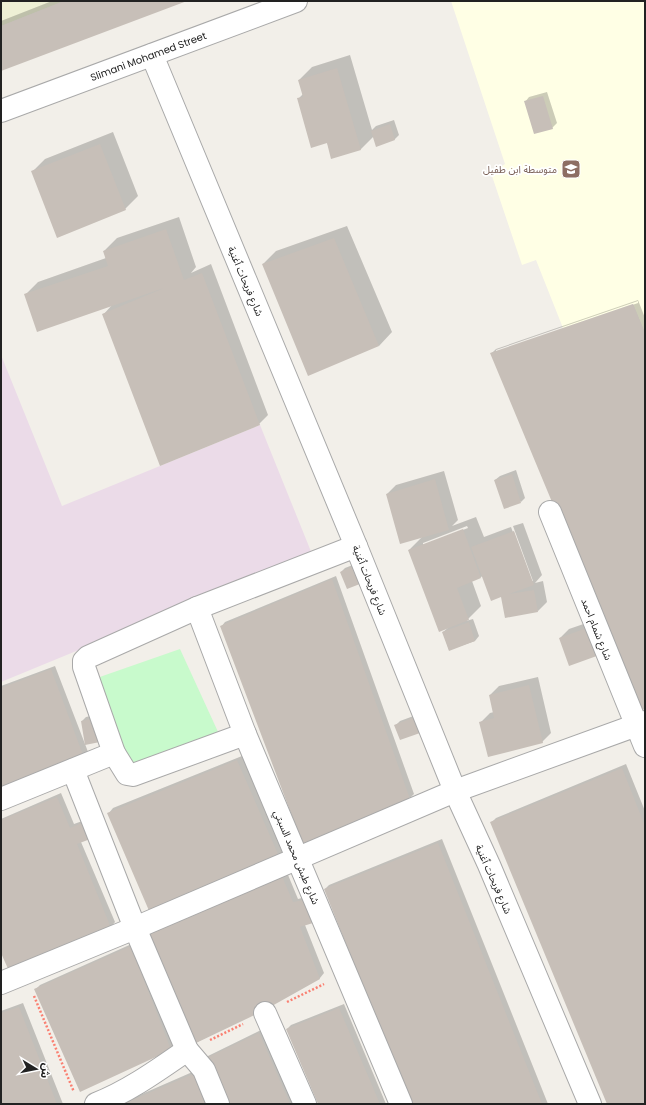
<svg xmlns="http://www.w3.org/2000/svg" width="646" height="1105" viewBox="0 0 646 1105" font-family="Poppins,'Noto Sans Arabic',sans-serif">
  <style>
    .industrial { fill: #ebdbe8 }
    .education { fill: #ffffe5 }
    .farmland { fill: #eef0d5 }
    .park { fill: #c8facc }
    .shadow { fill: #0003; fill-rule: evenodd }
    .building { fill: #c7bfb8 }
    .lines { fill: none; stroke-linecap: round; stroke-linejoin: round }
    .minor-casing { stroke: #a9a9a9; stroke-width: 24 }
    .path { stroke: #fa8072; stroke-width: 2.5; stroke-dasharray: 2 2; stroke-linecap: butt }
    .minor { stroke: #fff; stroke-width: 22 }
    .labels { text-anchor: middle; stroke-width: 3.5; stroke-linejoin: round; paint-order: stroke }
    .street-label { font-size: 10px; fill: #222; stroke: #fff }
    .education-label { font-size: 10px; fill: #785e54; stroke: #fff; text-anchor: end }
  </style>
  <rect width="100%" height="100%" fill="#f2efe9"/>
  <path class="industrial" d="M1,355L62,506L260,425L312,554L1,682Z"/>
  <path class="education" d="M451,1H645V333L633,304L563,328L536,260L522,265L491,173L505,164Z"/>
  <path class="farmland" d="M1,1H64L1,26Z"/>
  <path class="park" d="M180,649L219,734L130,765L94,679Z"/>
  <path class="shadow" d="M52,1H184L1,70V21Z
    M350,55L372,130L376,126L394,120L399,135L395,139L377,145L374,136L361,149L332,158L327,142L298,99L303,94L299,80L312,67Z
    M547,92L557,123L552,128L525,102L529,97Z
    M113,132L138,196L125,209L32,172L45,159Z
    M179,217L196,267L191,273L211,264L268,415L259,424L103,315L112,305L25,295L38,282L106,258L104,251L117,238Z
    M347,226L392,332L379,346L263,264L276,251Z
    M638,300L645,318V708L612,645L560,638L569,629L601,618L492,353L496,349ZM638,301V303L496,352V350Z
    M516,470L525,498L521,502L495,480L500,476Z
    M444,471L458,520L452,526L476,517L484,537L511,527L531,581H533L513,526L523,523L542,575L535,583L543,581L547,602L538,611L502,596L483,576L472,581L481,606L466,621L473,619L479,636L475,641L449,650L443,632L449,627L409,550L423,536L387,494L396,485ZM467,526L468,528L423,545V543Z
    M363,561L369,577L341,572L345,568Z
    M336,576L414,794L410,798L221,627L225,622Z
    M55,666L90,757L1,794V686Z
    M538,677L551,733L542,742L481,722L490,713L494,712L490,695L499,686Z
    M100,714L86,744L82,721L86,717Z
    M419,714L424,727L396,725L400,721Z
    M242,756L284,856L280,860L109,813L113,808Z
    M626,764L645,811V1104H608L492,822L496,818Z
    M61,793L74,824L99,815L81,842L115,922L111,927L1,950V819Z
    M442,839L548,1104H411L325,889L329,885Z
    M286,870L298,899L309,896L305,925L324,973L320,978L262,1010L197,1042Z
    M136,942L175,1045L171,1049L36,989L40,985Z
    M23,1003L63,1104H1V1011Z
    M344,1004L386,1104H319L287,1029L291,1025Z
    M263,1029L296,1104H222L203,1060L208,1056Z
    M197,1070L210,1104H119Z"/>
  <path class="building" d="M64,1H187L1,71V26Z
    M337,68L361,150L331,159L327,143L311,148L297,98L303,97L298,80Z
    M543,96L553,129L534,134L524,101Z
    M390,124L395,140L376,147L371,131Z
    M100,144L126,210L57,238L31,171Z
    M166,229L184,280L202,273L260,425L160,466L102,314L164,288L37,332L24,294L108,266L103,251Z
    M334,238L379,346L308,376L262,264Z
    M633,304L645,333V709L639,711L490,353Z
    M512,474L521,503L504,509L494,480Z
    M435,479L449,530L400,544L386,494Z
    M463,529L481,578L457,588L469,620L439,632L408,550Z
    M514,531L534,585L509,594L534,590L538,612L505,618L501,597L491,601L471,547Z
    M358,564L365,582L347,589L340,572Z
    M332,579L410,799L303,845L220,626Z
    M469,622L475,641L449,651L442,632Z
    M595,625L605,653L569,666L559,638Z
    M51,669L86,763L1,795V688Z
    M529,685L543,743L488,757L479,722L494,718L489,695Z
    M415,717L420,733L400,740L394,725Z
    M96,718L100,742L85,745L81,721Z
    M237,760L281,861L150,913L107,813Z
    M622,768L645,826V1104H607L490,822Z
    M57,797L70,828L94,818L101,835L77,844L111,928L9,971L1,953V820Z
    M438,843L542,1104H410L324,889Z
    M281,874L293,902L304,900L313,923L300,927L320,979L263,1011L196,1043L147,928Z
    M131,946L171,1050L80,1092L34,989Z
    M19,1007L57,1104H1V1013Z
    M339,1008L380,1104H318L286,1029Z
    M259,1033L290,1104H220L202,1060Z
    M193,1074L205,1104H123Z"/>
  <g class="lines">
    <g class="minor-casing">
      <g id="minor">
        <path d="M152,55L356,546L455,791L489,865L590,1104"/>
        <path id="s1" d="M1,111L296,1"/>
        <path d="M550,512L645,746"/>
        <path d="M197,608L245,734L401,1104"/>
        <path d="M245,734L133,775L127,774L114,753L84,667V661L88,657L197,608L356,546"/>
        <path d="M73,770L135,928L187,1050L204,1070L218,1104"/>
        <path d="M1,799L114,753"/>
        <path d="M1,983L135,928L455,791L645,722"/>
        <path d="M265,1013L305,1104"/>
        <path d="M96,1104C129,1091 158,1070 187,1050"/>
      </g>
    </g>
    <path class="path" d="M34,996L74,1092
      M287,1002L324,984
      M210,1040L243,1024"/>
    <use href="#minor" class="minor"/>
  </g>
  <defs>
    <g id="school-square" transform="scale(1)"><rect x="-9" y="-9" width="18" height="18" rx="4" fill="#8d6e63" stroke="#fff"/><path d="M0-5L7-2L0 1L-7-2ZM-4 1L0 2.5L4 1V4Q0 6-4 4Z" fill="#fff"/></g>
  </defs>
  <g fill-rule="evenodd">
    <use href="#school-square" x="571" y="169"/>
  </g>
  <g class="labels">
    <g class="street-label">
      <text dy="4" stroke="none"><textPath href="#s1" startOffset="157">Slimani Mohamed Street</textPath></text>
      <text transform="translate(246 281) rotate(67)" y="4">شارع فريحات ٱغنية</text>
      <text transform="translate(370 580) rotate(68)" y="4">شارع فريحات ٱغنية</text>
      <text transform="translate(597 629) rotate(68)" y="4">شارع شمام احمد</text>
      <text transform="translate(297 857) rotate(67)" y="4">شارع طبش محمد السبتي</text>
      <text transform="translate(494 879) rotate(66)" y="4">شارع فريحات ٱغنية</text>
    </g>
    <g class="education-label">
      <text x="557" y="173">متوسطة ابن طفيل</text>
    </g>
  </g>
  <rect width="646" height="1105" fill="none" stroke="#222222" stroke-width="4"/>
  <g transform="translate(36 1069) rotate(100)" stroke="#ffffff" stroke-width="3" paint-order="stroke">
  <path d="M0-3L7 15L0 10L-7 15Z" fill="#222222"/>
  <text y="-6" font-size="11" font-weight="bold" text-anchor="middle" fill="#222222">ش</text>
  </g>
</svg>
